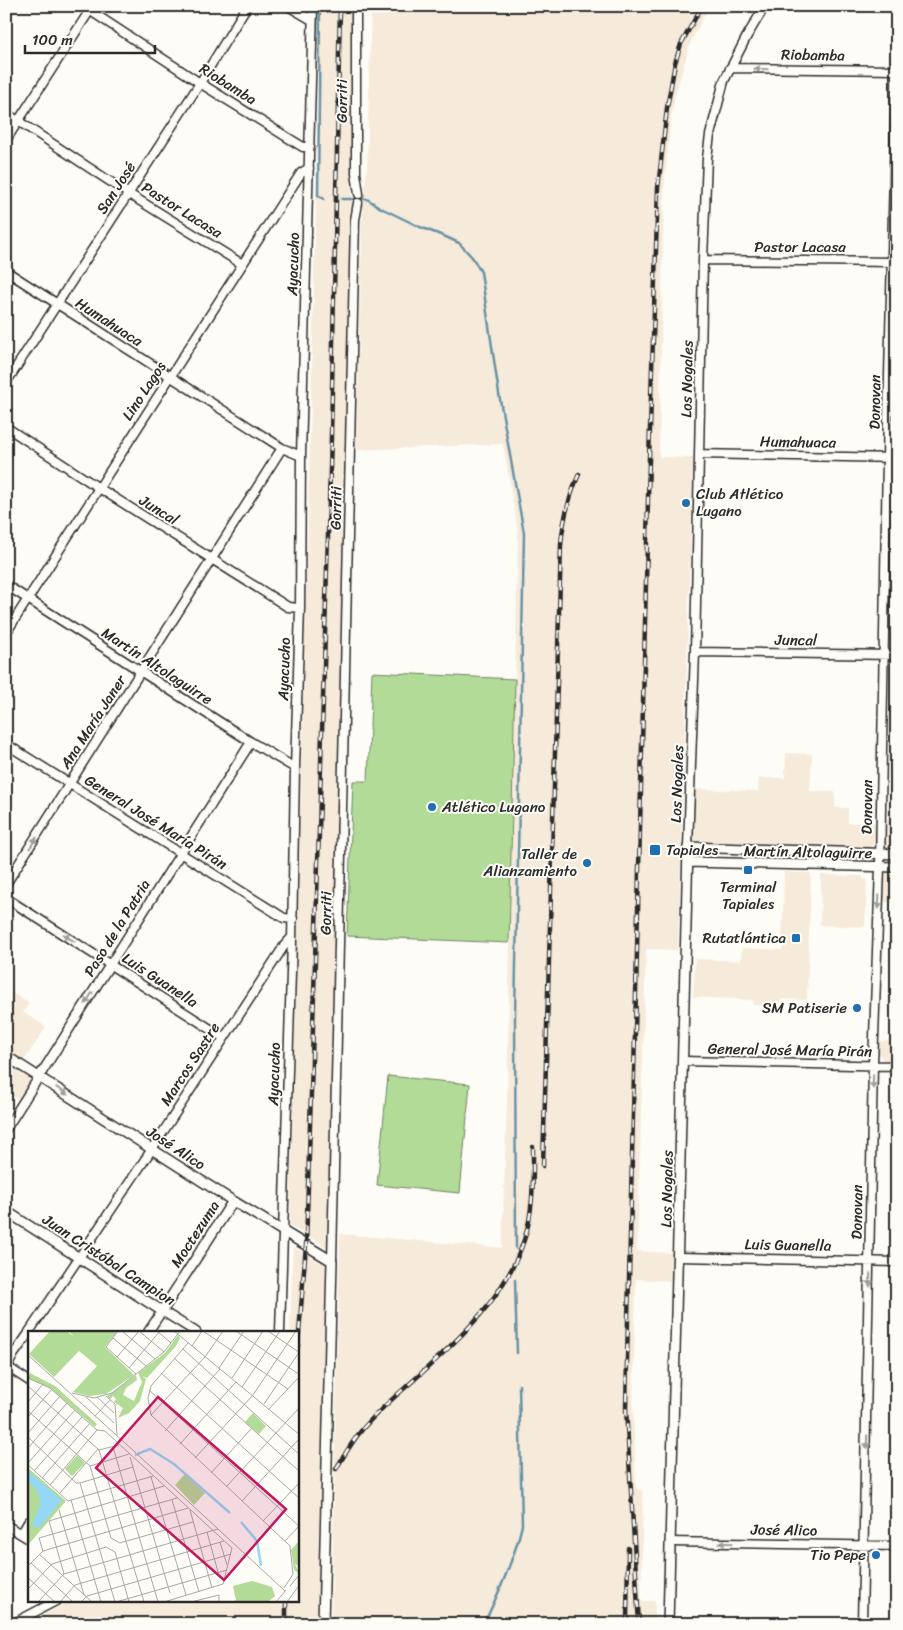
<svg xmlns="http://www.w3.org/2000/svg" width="903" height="1630" viewBox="0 0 903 1630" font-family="Sriracha,sans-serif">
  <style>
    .built { fill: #f6eada }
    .green { fill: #b2db98; stroke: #6e8362 }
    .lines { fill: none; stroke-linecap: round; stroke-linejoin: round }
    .stream { stroke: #6a92a5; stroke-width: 2.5 }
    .minor-casing { stroke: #2b2b2b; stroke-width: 11 }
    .tertiary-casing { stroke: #2b2b2b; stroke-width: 12 }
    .minor { stroke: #fdfcf7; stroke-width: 8 }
    .tertiary { stroke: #fdfcf7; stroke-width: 9 }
    .rail-casing { stroke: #2b2b2b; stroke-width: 4.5 }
    .rail { stroke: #fdfcf7; stroke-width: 2.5; stroke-dasharray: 8; stroke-linecap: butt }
    .oneway { fill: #9e9e9b }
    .poi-dot { fill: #1f6fb2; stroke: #fdfcf7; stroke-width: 2 }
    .labels { text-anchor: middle; stroke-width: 4; stroke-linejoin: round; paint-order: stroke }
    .street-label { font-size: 15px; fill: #2b2b2b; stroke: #fdfcf7 }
    .poi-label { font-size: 15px; fill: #2b2b2b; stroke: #fdfcf7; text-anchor: end }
    .inset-river { fill: none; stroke: #94d7f6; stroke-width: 2.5 }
    .inset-road { fill: none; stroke: #a9a8a5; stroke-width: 1 }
    .view { fill: #c2185b; fill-opacity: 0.15; stroke: #c2185b; stroke-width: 2.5 }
    .inset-edge { fill: none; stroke: #2b2b2b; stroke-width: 2.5 }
  </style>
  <rect width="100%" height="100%" fill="#fdfcf7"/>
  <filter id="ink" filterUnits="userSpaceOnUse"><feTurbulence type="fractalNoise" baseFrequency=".02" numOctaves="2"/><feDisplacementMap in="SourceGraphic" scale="10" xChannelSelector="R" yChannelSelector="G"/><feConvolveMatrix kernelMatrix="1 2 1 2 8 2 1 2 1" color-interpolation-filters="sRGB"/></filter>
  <g filter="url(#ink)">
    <path class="built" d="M321,6H357L346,435L328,1248L290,1226Z
      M371,6H709L691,41L676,92L671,117L664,188L659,457L693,458L678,950L646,949L637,1251L672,1253L671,1281L636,1279L633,1407L636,1488L643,1492L641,1601H655L654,1624H331L340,1234L502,1248L507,1099L518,530L503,444L356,450L362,226L367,166Z
      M786,753L812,754L810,791L835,792V808H848V823H875V840L872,846L867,848L698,844L692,841V789L758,791L759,778H785Z
      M882,820H897V849H888L883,846Z
      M888,871H897V902H883L884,875Z
      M784,872L811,873L807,1000L781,999L780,1006L753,1005V1000L693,997L695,959L741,961L742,948L782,950Z
      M821,875L863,876V879H867L865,927L820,925Z
      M9,991L29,1003L23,1012L46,1027L23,1062L6,1051V996Z
      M878,1041H897V1061H886L882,1059L878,1052Z
      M6,1061L29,1076L31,1079L19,1100L6,1092Z
      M293,1247L326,1265L317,1624H26L70,1601H298V1332H290Z"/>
    <path class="green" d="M372,672L515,679L509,943L347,936L353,781H368Z
      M388,1076L470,1084L460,1193L377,1185Z"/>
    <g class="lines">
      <path class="stream" d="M320,6C319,69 319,132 318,195L324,199
        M342,199H367L381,208L420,227L446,237L459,243L472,257L481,272L499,394L524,533L515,1017L516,1249
        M515,1280L517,1353
        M484,1624C498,1594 515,1557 522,1525L519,1385"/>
      <g class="minor-casing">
        <path id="minor" d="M83,6L200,83L298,144L303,147H310
          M288,6L312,20
          M356,6V173L359,194
          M730,68L897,70
          M6,113L129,194L242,264
          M6,140L92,7
          M703,260L896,262
          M6,271L282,448L301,456
          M6,383L200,83L247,6
          M6,427L99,488L288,607L300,608
          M699,454L897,458
          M6,585L251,742L295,768
          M6,633L301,173L309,168
          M695,652L897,655
          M6,744L284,918L293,919
          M688,847L695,652L703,260L707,158L710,135L724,81L747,36L765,6
          M6,884L282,448
          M6,898L223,1037
          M683,1061L897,1066
          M6,1129L251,742
          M679,1257L897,1262
          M332,1261L355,220L358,203
          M29,1332L152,1149L284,946L292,937
          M148,1332L162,1311L196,1332
          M280,1332L292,940L295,768L300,608L301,456L313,6
          M6,1366L29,1381
          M6,1369L14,1354L29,1333
          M6,1525L29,1539
          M21,1534L29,1521
          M670,1542L897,1546
          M12,1624L56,1601
          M862,1624L873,1065L880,867L887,457L897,50"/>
      </g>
      <g class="tertiary-casing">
        <path id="tertiary" d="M688,862L897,867
          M6,1056L233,1201L332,1261L323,1624
          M6,1211L162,1311L233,1201
          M668,1624L688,847L897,854"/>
      </g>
      <use href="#minor" class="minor"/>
      <use href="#tertiary" class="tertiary"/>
      <g class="rail-casing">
        <path id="rail" d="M543,1166L561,545C563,520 569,497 579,474
          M298,1346L306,1245L310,1125L331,437L340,6
          M336,1469C344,1456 351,1443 361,1431C377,1411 397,1395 415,1379C459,1339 505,1298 524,1240C534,1211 533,1177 533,1147
          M286,1624V1601
          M627,1624L628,1548
          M639,1624L626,1409L627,1360L649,459L658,188L667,108L675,63L681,44L702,6"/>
      </g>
      <use href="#rail" class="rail"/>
    </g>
    <defs><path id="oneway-solid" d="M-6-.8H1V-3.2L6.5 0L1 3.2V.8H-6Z" transform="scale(1.25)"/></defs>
    <g class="oneway">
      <use href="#oneway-solid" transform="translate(761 69) rotate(-179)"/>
      <use href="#oneway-solid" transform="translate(33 843) rotate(-57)"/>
      <use href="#oneway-solid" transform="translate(879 902) rotate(92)"/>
      <use href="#oneway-solid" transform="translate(69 938) rotate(-147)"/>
      <use href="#oneway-solid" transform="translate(89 998) rotate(122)"/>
      <use href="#oneway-solid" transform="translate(873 1082) rotate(91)"/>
      <use href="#oneway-solid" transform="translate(62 1091) rotate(33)"/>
      <use href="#oneway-solid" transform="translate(870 1280) rotate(91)"/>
      <use href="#oneway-solid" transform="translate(867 1442) rotate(91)"/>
      <use href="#oneway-solid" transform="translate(726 1543) rotate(-179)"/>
    </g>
  </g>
  <g class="poi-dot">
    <circle cx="686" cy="503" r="5"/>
    <circle cx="432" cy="807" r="5"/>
    <rect x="649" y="844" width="12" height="12" rx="2.5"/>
    <circle cx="587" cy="863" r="5"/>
    <rect x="743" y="865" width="10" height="10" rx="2.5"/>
    <rect x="791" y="933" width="10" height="10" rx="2.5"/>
    <circle cx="857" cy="1008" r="5"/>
    <circle cx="876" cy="1555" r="5"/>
  </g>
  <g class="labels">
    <g class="street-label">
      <text transform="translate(813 55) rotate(1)" y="5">Riobamba</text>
      <text transform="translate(228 84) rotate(32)" y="5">Riobamba</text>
      <text transform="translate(342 101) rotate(-90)" y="5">Gorriti</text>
      <text transform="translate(116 188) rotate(-57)" y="5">San José</text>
      <text transform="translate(182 210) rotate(32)" y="5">Pastor Lacasa</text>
      <text x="800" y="252">Pastor Lacasa</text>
      <text transform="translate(293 264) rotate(-88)" y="5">Ayacucho</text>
      <text transform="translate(109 322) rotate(33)" y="5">Humahuaca</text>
      <text transform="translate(687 379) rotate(-89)" y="5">Los Nogales</text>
      <text transform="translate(144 391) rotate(-57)" y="5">Lino Lagos</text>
      <text transform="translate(875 402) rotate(-89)" y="5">Donovan</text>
      <text transform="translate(798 442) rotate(1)" y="5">Humahuaca</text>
      <text transform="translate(336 508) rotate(-89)" y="5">Gorriti</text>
      <text transform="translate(159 510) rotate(32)" y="5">Juncal</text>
      <text transform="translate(796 640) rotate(1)" y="5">Juncal</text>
      <text transform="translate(157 666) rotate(33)" y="5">Martín Altolaguirre</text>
      <text transform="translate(284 669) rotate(-88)" y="5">Ayacucho</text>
      <text transform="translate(93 722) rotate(-57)" y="5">Ana María Janer</text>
      <text transform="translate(677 784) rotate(-88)" y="5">Los Nogales</text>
      <text transform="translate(867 807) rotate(-89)" y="5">Donovan</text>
      <text transform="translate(156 822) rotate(32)" y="5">General José María Pirán</text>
      <text transform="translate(808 852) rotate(1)" y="5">Martín Altolaguirre</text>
      <text transform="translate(326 913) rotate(-89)" y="5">Gorriti</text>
      <text transform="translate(117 928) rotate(-58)" y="5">Paso de la Patria</text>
      <text transform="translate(160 980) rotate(33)" y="5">Luis Guanella</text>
      <text transform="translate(790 1050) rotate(1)" y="5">General José María Pirán</text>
      <text transform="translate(190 1064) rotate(-57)" y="5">Marcos Sastre</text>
      <text transform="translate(274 1074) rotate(-88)" y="5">Ayacucho</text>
      <text transform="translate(176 1148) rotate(33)" y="5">José Alico</text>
      <text transform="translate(667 1189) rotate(-89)" y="5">Los Nogales</text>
      <text transform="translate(857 1212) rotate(-89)" y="5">Donovan</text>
      <text transform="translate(195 1234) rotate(-57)" y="5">Moctezuma</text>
      <text transform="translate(788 1245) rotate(1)" y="5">Luis Guanella</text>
      <text transform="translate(109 1260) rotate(33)" y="5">Juan Cristóbal Campion</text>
      <text transform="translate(784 1530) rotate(1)" y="5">José Alico</text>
    </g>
    <g class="poi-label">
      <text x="696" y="499" text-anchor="start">Club Atlético<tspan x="696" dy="17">Lugano</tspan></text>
      <text x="442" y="812" text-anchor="start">Atlético Lugano</text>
      <text x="666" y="855" text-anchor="start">Tapiales</text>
      <text x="577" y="859">Taller de<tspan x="577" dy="17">Alianzamiento</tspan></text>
      <text x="748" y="892" text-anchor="middle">Terminal<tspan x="748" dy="17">Tapiales</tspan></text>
      <text x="786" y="943">Rutatlántica</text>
      <text x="847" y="1013">SM Patiserie</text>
      <text x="866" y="1560">Tio Pepe</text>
    </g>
  </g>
  <g transform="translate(28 1331)">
    <rect width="271" height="271" fill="#fdfcf7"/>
    <path d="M22,0H39L46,6L41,0H90L77,16L106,44L78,63L61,65L45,61L69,35L51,20L26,46L1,23ZM150,4L152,7L148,15L119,47L114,45L118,48L112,70L101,82L90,87L95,77L86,71L88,68L85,65L82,68L79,65L108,44L109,49L98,57L95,64L106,70L114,51L110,42L137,22ZM2,42L27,55L69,93L67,96L22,57L0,47ZM225,82L238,95L231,103L217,91ZM49,124L57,132L44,145L37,138ZM0,137L38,170L0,214ZM157,143L177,162L166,174L147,154ZM271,210V235L267,233L271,242L266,239L263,219ZM224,250L244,256L247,265L240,271H203L208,269L205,255Z" fill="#b2db98"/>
    <path d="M0,140L34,169L11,197L4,194L13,172L10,161L0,149Z" fill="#94d7f6"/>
    <path class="inset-river" d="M107,124L122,118L146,133L202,182M213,191L229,210L233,235"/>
    <path class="inset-road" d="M90,0L78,16L108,43M94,0L127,28M111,0L136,21M129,0L143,12M146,0L272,104M175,0L260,58M208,0L272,44M240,0L272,22M85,7L118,35M160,12L123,55L120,67L123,84L262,215L265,243L256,257M164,15L174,0M155,18L272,124M0,24L108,122M89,26L111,0M146,27L272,141M101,37L132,0M191,37L216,0M133,42L272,168M0,47L22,57L69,99L77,100L204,217L195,253L136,271M204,47L235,0M0,55L71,119L116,271M214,56L252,0M121,59L272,196M44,62L66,67L84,62L136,21L152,0M78,65L87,73L89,104M58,66L86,92M69,66L86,82M0,71L15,53M236,73L272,20M240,79L272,45M0,80L62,135L83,207M123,84L177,26L195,0M67,85L82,69M0,86L24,58M137,100L192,38M0,102L32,65M0,106L48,152H52L87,271M152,113L208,51M85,116L130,271M0,117L39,72M71,119L91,114M109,123L257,260M102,126L142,262M167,127L225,64L268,0M0,132L47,79M0,134L40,170L125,145M62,135L101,123M6,140L54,86M183,142L223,98M123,146L158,264M14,147L62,92M52,152L105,136M22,154L69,99M198,156L272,76M32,162L70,118M43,169L73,271M144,169L171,261M214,170L272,107M31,179L56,264M162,179L184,257M235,190L272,151M179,201L190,241M83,207L92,212L165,191M257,210L272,194M192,211L199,234M15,220L11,207L149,167M87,221L101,271M11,223L64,271M3,232L45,271M0,235L15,220L160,177M36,243L21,190L136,155M0,247L27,271M262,255L272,243M0,258L24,233L78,216L87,221M10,271L36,243L190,198M32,271L47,254L196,210M53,271L59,265L203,223M88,271L199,239M163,271L191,264V271M248,271L258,259M259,271L272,253"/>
    <path class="view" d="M130,66L258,178L196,249L68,137Z"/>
    <rect width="271" height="271" class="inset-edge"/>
  </g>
  <rect width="903" height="1630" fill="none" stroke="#fdfcf7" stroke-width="25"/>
  <rect x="12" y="12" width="878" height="1605" fill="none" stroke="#2b2b2b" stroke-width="2" filter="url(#ink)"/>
  <path d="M25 45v8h130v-8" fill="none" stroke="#2b2b2b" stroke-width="2.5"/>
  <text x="32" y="45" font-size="15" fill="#2b2b2b" stroke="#fdfcf7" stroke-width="4" paint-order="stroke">100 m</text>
</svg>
